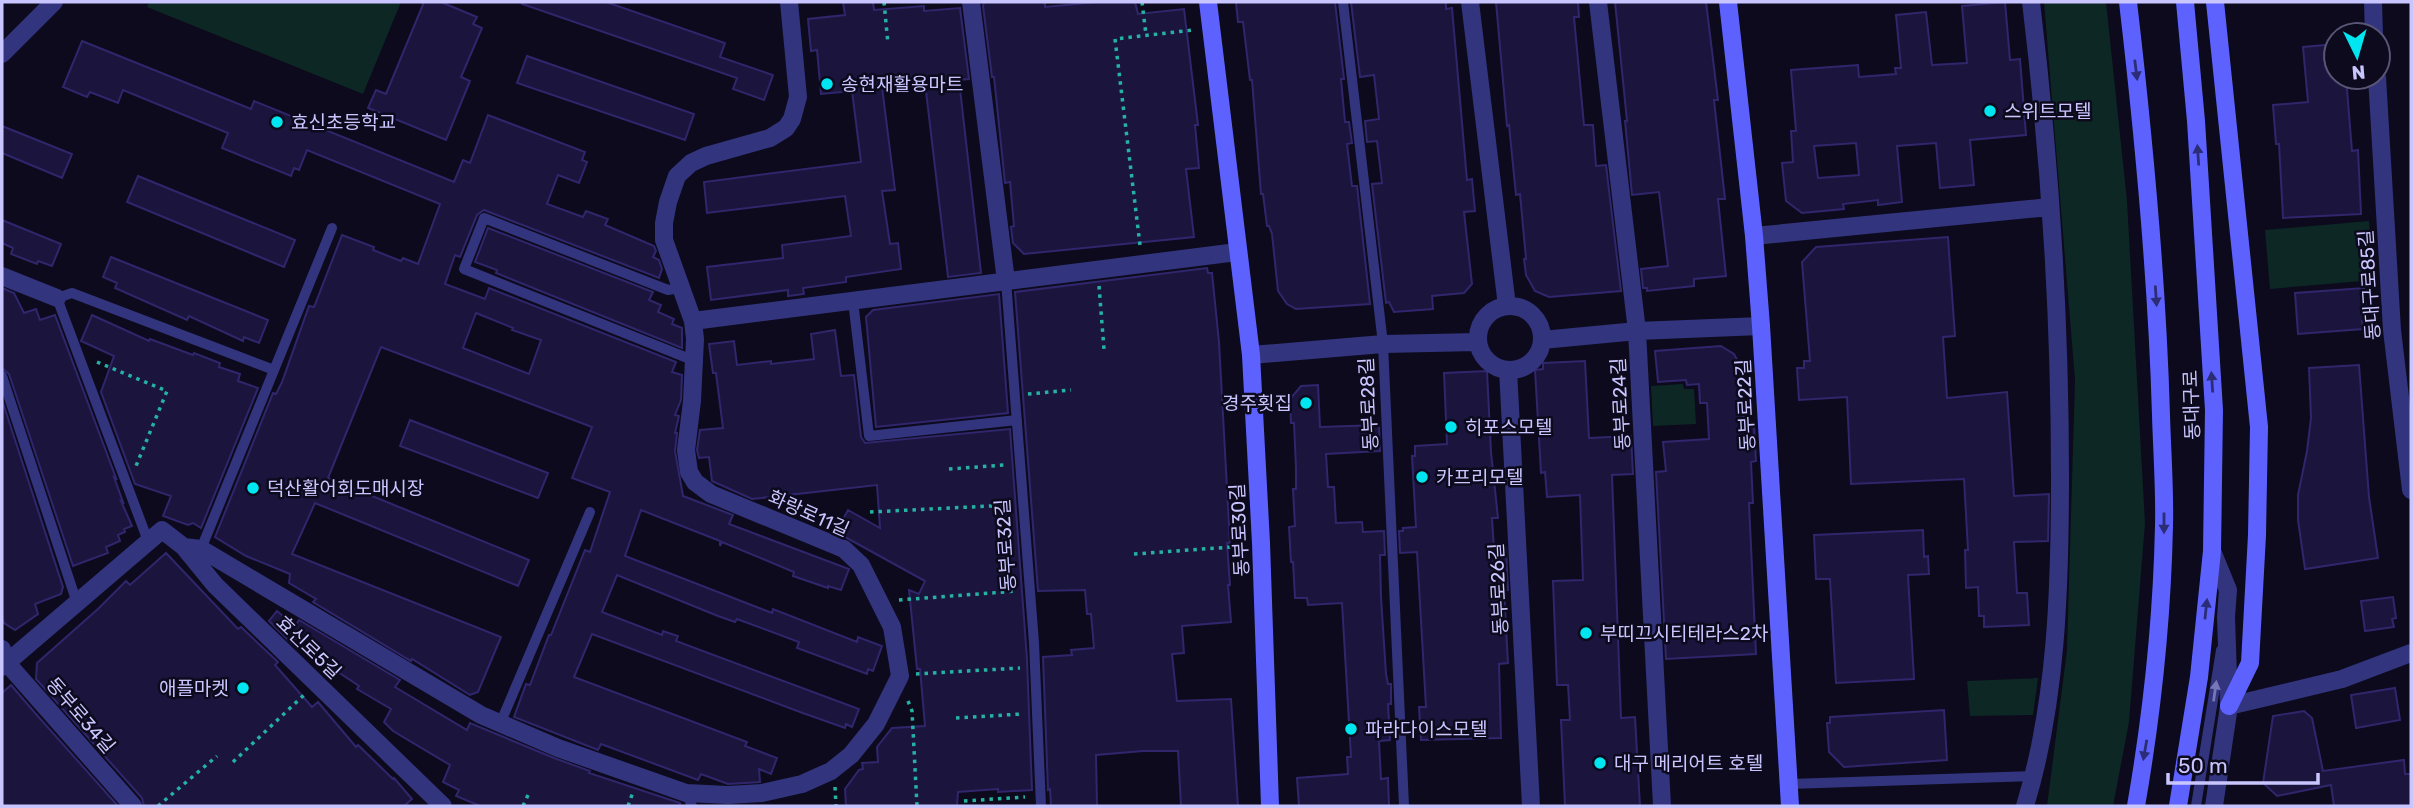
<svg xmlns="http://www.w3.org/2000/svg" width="2413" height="808" viewBox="0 0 2413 808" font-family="Rubik,'Noto Sans KR',sans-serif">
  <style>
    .green { fill: #0d2724 }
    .building { fill: #1b153e; stroke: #30266c; stroke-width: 2; fill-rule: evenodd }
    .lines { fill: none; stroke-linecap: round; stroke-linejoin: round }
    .path { stroke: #26b2a2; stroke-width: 3.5; stroke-dasharray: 3.5 5; stroke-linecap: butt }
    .service { stroke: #32347e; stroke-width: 10 }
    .minor { stroke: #32347e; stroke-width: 18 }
    .secondary { stroke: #5d62ff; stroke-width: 18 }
    .oneway { fill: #2c2d77 }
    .oneway2 { fill: #7676b8 }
    .poi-dot { fill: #00e6f1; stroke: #0c0a1c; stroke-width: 2.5 }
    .labels { text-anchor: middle; stroke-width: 5; stroke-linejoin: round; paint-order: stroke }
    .poi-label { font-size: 19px; fill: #c9c6ff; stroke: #0c0a1c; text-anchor: start }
    .street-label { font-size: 19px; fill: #c9c6ff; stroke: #0c0a1c }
  </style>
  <rect width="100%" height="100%" fill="#0c0a1c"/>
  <path class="green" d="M149,2H401L363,94L147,7Z
    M2044,2H2106L2127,201L2145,523L2129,722L2113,806H2047L2067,650L2075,380Z
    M2369,221L2374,280L2270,289L2265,230Z
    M1683,384L1684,389H1694L1696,424L1653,426L1651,386Z
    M2038,678L2033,715L1970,716L1967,681Z"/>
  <path class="building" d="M424,2H441L477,17L473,24L482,28L461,77L470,81L446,140L368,108L376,90L386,94Z
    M523,2H606L725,43L720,57L773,75L764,100L733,89L737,78L522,4Z
    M843,2H873L874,10L924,6V11L960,8L969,79L959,80L981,273L948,277L925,83L882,87L895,190L882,191L890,244L898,243L901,269L846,277V282L803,288L804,294L788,296V290L711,300L707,267L783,258L782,245L851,236L845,196L707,213L704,182L861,162L852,91L821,94L817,50L811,51L808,19L845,15Z
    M984,2H1045V7L1097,2H1135L1138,14L1184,9L1198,125H1195L1199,168L1186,169L1194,237L1024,254L1013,243L1011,227L1014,226L1010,182L1005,183L994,77H992L983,6Z
    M1236,2H1335L1344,79H1341L1345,122H1349L1352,143L1347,144L1352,186H1357L1370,304L1296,309L1287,304L1278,291L1272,234L1269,226H1267L1263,194H1261L1252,80H1250L1243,22H1238Z
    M1351,2H1446V9L1452,8L1467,180L1472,179L1475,211L1464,212L1472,284L1464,293L1432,296L1433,309L1394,312L1389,302L1386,303L1372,184L1382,183L1377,141L1367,142L1365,121L1379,119L1374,75L1360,77Z
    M1496,2H1578L1579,17H1574L1584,125H1593L1596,166L1606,165L1621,291L1549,297L1535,291L1526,275L1524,259H1526L1520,194L1516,195L1509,125L1507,126Z
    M1615,2H1706L1718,100H1714L1725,199H1718L1726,276L1694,279V286L1647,291V288H1643L1641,269L1668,266L1659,192L1632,195L1625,121H1627Z
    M2005,2L2010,60L2020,59L2026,135L1970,140L1974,185L1940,188L1936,143L1897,146L1902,202L1878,205V200L1843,204L1844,209L1802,213L1786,201L1782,163L1793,162L1791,131H1796L1791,70L1858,65L1859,77L1896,74L1895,68H1901L1896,15L1926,12L1932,65L1967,63L1962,6ZM1856,143L1859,175L1818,178L1814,146Z
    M82,41L251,109L254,101L454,182L463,160L470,163L488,115L585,152L582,160L587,162L579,183L558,175L547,204L583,217L586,211L608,219L605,225L654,246L656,251L653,257L659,260L662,269L659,278L484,210L477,215L460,257L455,255L445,284L485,299L489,288L676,362L672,372L682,375L681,400L675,415L679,416L675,433H677L675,451L683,496L733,515L729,524L849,569L841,590L828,586V588L793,576L794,572L722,542L720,546V541L641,510L625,556L772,613L773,609L857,642L858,637L882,646L873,671L868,669L867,674L797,648L799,642L737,619L735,622L718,616L617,575L602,612L662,635L663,631L678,636L676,641L859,709L852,727L846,724L845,728L800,712L592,634L574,677L747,742L745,746L777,758L771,774L759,769L760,782L728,784L701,774L698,780L601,744L598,750L514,717L526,684L530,685L549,635H551L585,550L590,552L610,492L572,478L592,427L381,347L328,478L529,560L518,586L315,503L292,554L501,637L478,692L470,695L412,659L411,661L313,602L316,599L289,583L290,574L246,556L215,537L273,393L276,394L282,382L309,306L314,307L342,235L374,247L373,250L401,261L403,258L418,264L440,204L307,150L299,170L294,168L291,176L222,148L228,133L123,90L118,103L90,92L87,97L63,87ZM476,313L513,328L512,330L541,340L529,374L463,348Z
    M2336,44V77H2346L2352,151L2358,150L2361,214L2283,218L2279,144H2276L2273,105L2308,102L2303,47Z
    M527,56L694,114L685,140L517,83Z
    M2,126L72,154L62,178L2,153Z
    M138,176L295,240L284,267L127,202Z
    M2,220L61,244L52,266L38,261L37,264L11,254L13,248L2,243Z
    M488,228L653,292L649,300L661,305L658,312L674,319L672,324L682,328V348L496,273L497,270L475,262Z
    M1948,237L1955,336L1943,337L1947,398L2007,392L2014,496L2049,494L2048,541L2014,542L2017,593H2027L2029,625L1984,627V616H1979L1978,587L1966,588L1965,550H1968L1964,479L1851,484L1847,397L1799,400L1797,368H1804V361H1810L1802,262L1816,247Z
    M111,257L268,320L259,343L244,337L243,341L189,316L187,320L115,288L117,283L103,277Z
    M1207,268L1208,273H1212L1219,342L1230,543H1227L1230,585H1228L1231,622L1182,626L1184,653L1172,654L1177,701L1231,699L1238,806H1181L1178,751H1143L1096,755L1097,806H1051L1050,789L1048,790L1043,657L1072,655L1071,650L1094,648L1091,614H1087L1085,590L1038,591L1015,292Z
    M2,288L14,293L24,313L36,309L40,320L55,315L116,478L114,477L123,502L121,501L132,526L124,529L125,532L118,535L120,541L106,547L108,553L73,566L9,374L2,368Z
    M2364,288L2367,321H2362L2363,329L2298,334L2295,293Z
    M999,294L1008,413L876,427L866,317L873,310Z
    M92,315L149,341L150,339L193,355L194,353L220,363L219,367L240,374L238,381L258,388L201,528L193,523L188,525L163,516L171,496L135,484L101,392L114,356L81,341Z
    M835,330L841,376L854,375L861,437L865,443L1010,429L1027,659L1032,790L998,792V789L958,792L957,806H846L845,789L859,770L863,769L862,763L878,762L877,747L892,728L925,726L920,669H917L909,590L919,594L925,581L836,532L848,510L880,528L877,485L752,499L712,481L709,457L699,458L697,450L700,430L723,428L716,373H713L709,344L734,341L737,365L771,361V364L814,359L811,334Z
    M1721,346L1734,354L1741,367L1744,425L1754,424L1756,461L1751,462L1753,503H1749L1756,654L1666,659L1656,472L1666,471L1663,442L1709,439L1707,403H1700L1699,384L1687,385L1686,380L1658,382L1655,351Z
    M1585,361L1589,438L1631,436L1633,474L1612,475L1621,718L1635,717L1640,806H1565L1561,720H1570L1568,685H1557L1553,581L1583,580L1580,495L1547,497L1545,472L1541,473L1535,370L1543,369V363Z
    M2359,365L2369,497L2378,558L2305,569L2298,520V495L2307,451L2311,418L2309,368Z
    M1487,371L1491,452L1498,518H1492L1494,549L1506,548L1508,590L1504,591L1508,663L1499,664L1501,738L1421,740L1419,707H1426L1417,552L1400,553L1399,531H1403V528L1416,527L1412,456H1415V446L1447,444L1444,373Z
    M1318,385L1320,427L1379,425L1380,451L1326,454L1328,487H1334L1336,523L1362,522L1363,532L1384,531L1385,555H1380L1381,597L1386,674L1388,684H1391V704H1388L1390,740L1379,741L1381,779L1388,778L1389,806H1299L1297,778L1348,774L1347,757H1351L1342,603L1308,605L1307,598H1295L1293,562H1291L1289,527L1295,526L1293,489H1296V468L1294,423H1291L1290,399L1301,386Z
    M2,400L63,587L61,594L35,604L38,614L15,630L4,623L2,617Z
    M410,420L548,473L538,498L400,446Z
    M1923,530L1924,557L1928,556L1929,574L1908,575L1914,679L1836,683L1830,579H1816L1814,535Z
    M166,553L238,629L241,627L278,662L275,665L312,707L318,702L356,747L358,745L393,779L394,778L412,799L404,806H144L142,798L36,679L37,663L99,608L126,581L130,585Z
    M2393,597L2396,618L2392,619L2394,627L2365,631L2361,601Z
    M277,611L295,626L299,620L400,680L395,687L467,730L470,723L554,758L590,771L589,773L680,803V806H480L456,796L459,790L443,782L450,765L393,731L384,722L391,709L357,689L359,686L326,664L330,658L299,634L292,644L269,621Z
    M11,685L35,713L118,806H2V693Z
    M2395,688L2400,720L2356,728L2351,695Z
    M1944,710L1947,760L1844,767L1829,752L1827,723H1830V717Z
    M2304,711L2312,718L2323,771L2404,760L2405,774H2411V806H2334L2331,785L2277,796L2263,783L2273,716Z"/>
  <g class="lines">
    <path class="path" d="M884,2L888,44
      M1142,2L1146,35
      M1140,245L1115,39L1193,30
      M1099,286L1104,349
      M97,362L167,391L136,466
      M1028,394L1071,390
      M949,469L1004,465
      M870,512L1011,505
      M1134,554L1245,546
      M899,600L1017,591
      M916,674L1020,668
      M908,701L912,711L917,806
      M956,718L1021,714
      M233,762L305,694
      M835,787L836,806
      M964,801L1025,797
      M158,806L217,756
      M523,806L528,795
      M628,806L633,792"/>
    <path class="service" d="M1343,2L1383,344L1404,806
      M1006,281L1034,643L1041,806
      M680,288L668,290L484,218L464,269L695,361
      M853,301L869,436L1017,420
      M2,376L77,603
      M148,541L57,298L72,293L274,370
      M201,549L332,228
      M500,724L590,512
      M1789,784L2035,776
      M686,793L692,806
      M2196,806L2221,650"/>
    <path class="minor" d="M971,2L1006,281
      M1470,2L1507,306
      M1598,2L1637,331L1662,806
      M2373,2L2374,35
      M2,54L54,2
      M2377,77L2392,330L2411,490
      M1754,236L2050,207
      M2,276L57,298
      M1478 338a32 32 0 1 1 64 0a32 32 0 1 1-64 0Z
      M693,321L1237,252
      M1542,340L1637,331L1761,326
      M1251,355L1383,344L1478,342
      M1508,370L1531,806
      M184,547L201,549L481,715L558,748L686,793L728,795L762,793L802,784L831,771L851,755L876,724L900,676L892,627L861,565L844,549L711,494L695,482L689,472L686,450L692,401L695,339L693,321L664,240V223L668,202L677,176L691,163L706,156L770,138L786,128L792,119L798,97L789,2
      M2212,551L2228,590L2226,617L2229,706L2214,806
      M2,649L6,662L133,806
      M2,667L162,530L184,547L215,585L443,806
      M2229,706L2342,679L2411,653
      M2025,806C2057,701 2060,586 2060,476C2060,318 2050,159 2031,2"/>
    <path class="secondary" d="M1208,2L1251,355L1261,543L1270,806
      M1728,2L1754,236L1761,326L1790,806
      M2128,2C2144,139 2157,277 2161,415C2162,452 2165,489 2164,526C2162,620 2152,714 2136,806
      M2215,2L2259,427L2257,535L2250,663L2229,706
      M2178,806L2199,677L2212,551L2214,410L2196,121L2185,2"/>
  </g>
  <defs><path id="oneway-solid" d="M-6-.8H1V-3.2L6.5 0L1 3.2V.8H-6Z" transform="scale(1.75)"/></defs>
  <g class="oneway">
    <use href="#oneway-solid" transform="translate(2136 70) rotate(83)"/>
    <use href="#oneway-solid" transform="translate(2198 155) rotate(-94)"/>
    <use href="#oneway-solid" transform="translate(2156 296) rotate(86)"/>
    <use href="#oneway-solid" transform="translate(2212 382) rotate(-94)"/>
    <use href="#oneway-solid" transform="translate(2164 523) rotate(90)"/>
    <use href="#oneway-solid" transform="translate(2206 609) rotate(-84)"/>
    <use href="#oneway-solid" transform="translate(2145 750) rotate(100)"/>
  </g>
  <use class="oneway2" href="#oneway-solid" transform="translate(2215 691) rotate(-82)"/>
  <g class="poi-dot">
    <circle cx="827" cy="84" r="7"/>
    <circle cx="1990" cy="111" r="7"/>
    <circle cx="277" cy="122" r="7"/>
    <circle cx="1306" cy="403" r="7"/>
    <circle cx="1451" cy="427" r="7"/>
    <circle cx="1422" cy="477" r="7"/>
    <circle cx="253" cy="488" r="7"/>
    <circle cx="1586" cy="633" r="7"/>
    <circle cx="243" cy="688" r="7"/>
    <circle cx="1351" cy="729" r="7"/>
    <circle cx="1600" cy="763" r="7"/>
  </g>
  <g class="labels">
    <g class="poi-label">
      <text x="841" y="91">송현재활용마트</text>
      <text x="2004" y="118">스위트모텔</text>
      <text x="291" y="129">효신초등학교</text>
      <text x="1292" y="410" text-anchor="end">경주횟집</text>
      <text x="1465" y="434">히포스모텔</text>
      <text x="1436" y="484">카프리모텔</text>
      <text x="267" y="495">덕산활어회도매시장</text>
      <text x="1600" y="640">부띠끄시티테라스2차</text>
      <text x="229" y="695" text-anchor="end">애플마켓</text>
      <text x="1365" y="736">파라다이스모텔</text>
      <text x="1614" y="770">대구 메리어트 호텔</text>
    </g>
    <g class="street-label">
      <text transform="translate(2369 285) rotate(-94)" y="7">동대구로85길</text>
      <text transform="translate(1368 404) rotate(-93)" y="7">동부로28길</text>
      <text transform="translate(1620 404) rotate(-93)" y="7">동부로24길</text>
      <text transform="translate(1745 405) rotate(-93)" y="7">동부로22길</text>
      <text transform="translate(2191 405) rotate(-92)" y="7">동대구로</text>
      <text transform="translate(809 513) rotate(24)" y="7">화랑로11길</text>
      <text transform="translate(1239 530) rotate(-93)" y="7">동부로30길</text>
      <text transform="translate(1005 545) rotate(-94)" y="7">동부로32길</text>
      <text transform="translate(1498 589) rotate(-93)" y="7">동부로26길</text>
      <text transform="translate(309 647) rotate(44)" y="7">효신로5길</text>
      <text transform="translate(81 715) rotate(49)" y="7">동부로34길</text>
    </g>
  </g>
  <rect width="2413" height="808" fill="none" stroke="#c9c6ff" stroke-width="7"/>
  <g transform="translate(2357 56) rotate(175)"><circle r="33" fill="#0c0a1c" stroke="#585577" stroke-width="2"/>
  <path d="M0-5L12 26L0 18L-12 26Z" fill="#00e6f1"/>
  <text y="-10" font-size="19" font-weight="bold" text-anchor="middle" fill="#c9c6ff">N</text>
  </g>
  <path d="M2168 773v10h150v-10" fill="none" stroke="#c9c6ff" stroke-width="3.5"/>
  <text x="2178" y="773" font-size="21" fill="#c9c6ff" stroke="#0c0a1c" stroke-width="5" paint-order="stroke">50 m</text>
</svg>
